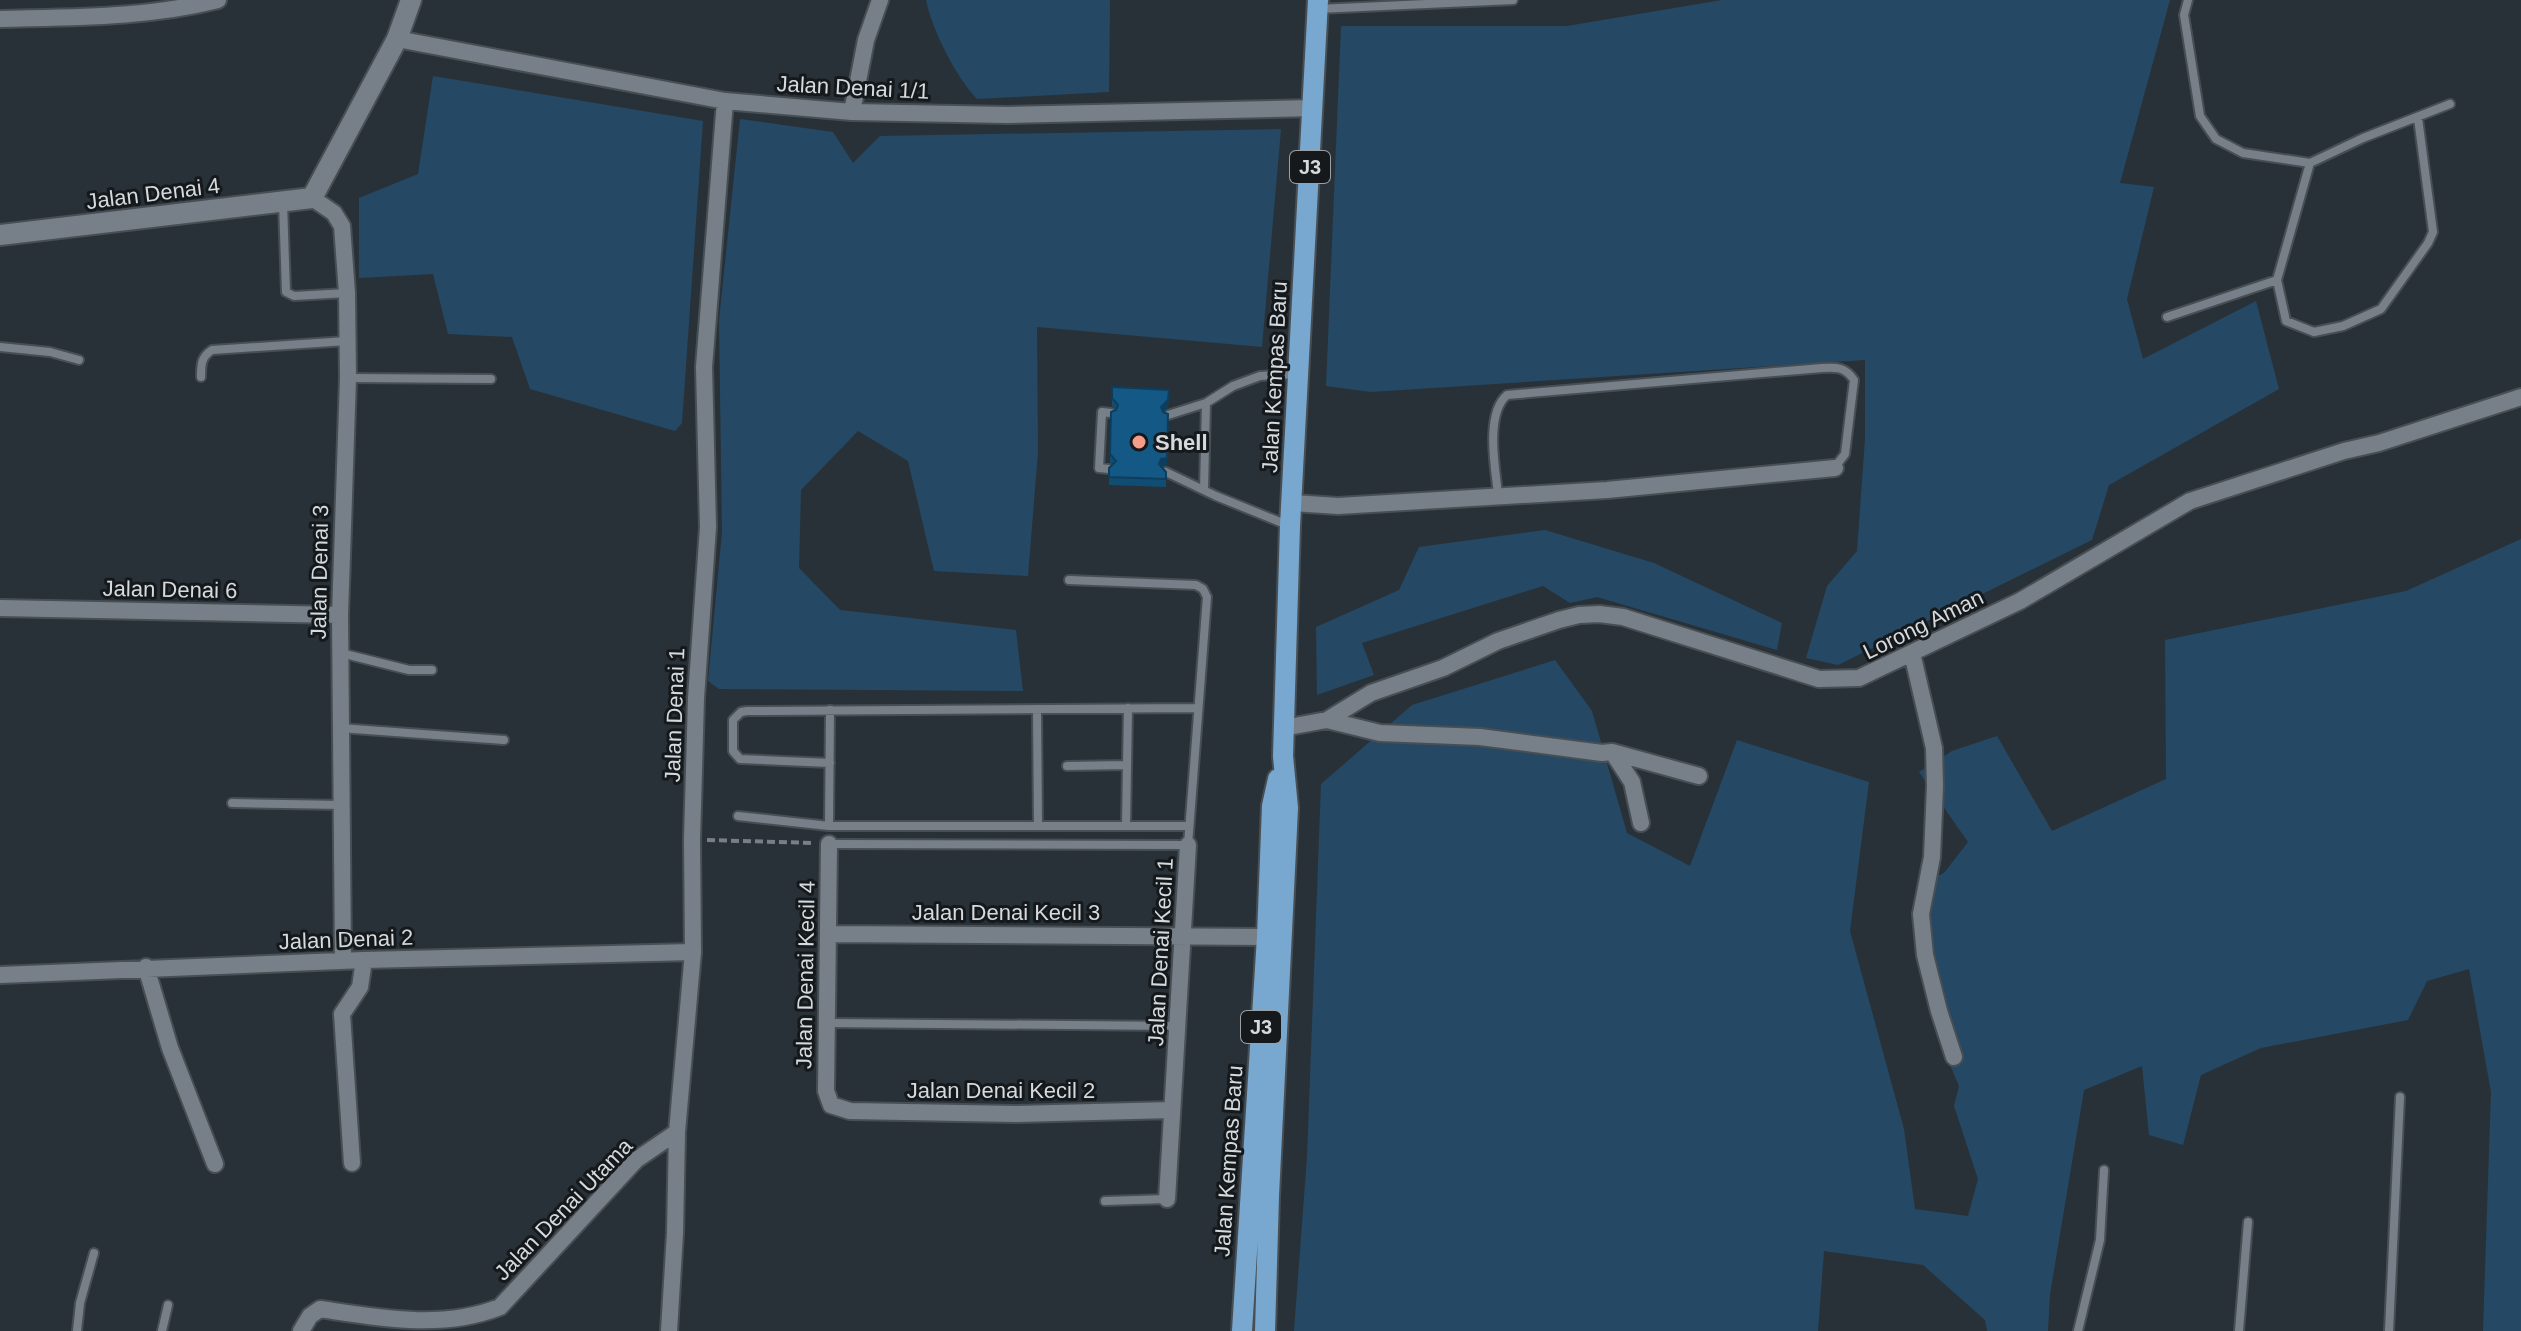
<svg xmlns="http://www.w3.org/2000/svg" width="2521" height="1331" viewBox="0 0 2521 1331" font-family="Helvetica,sans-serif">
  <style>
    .green { fill: #254964 }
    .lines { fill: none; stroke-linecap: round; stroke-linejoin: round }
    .lane-casing { stroke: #484f54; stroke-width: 12 }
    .street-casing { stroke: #484f54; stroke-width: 20 }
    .secondary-casing { stroke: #484f54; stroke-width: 24 }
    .primary-casing { stroke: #484f54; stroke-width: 24 }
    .path { stroke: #787f85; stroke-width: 4; stroke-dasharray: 8 4; stroke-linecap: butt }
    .lane { stroke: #778088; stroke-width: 8 }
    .street { stroke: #778088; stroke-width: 16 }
    .secondary { stroke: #778088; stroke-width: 20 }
    .primary { stroke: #78a8cf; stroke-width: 20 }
    .wall { fill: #114c72 }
    .shaded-wall { fill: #0e3e5d }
    .building { fill: #145885; stroke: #0e3e5d; stroke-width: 2 }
    .poi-dot { fill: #f49e8a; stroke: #15191c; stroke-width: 3 }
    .labels { text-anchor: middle; stroke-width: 6; stroke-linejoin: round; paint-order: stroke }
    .shield { fill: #15191c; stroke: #9ba0a4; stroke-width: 2 }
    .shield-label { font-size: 20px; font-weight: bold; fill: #d4dade }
    .street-label { font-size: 22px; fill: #d4dade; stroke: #15191c }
    .poi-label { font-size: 22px; font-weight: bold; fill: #d4dade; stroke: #15191c; text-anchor: start }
  </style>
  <rect width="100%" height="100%" fill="#293138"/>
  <path class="green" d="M926,0H1110L1109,92L977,99C956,77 932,30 926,0Z
    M1722,0H2170L2120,183L2154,187L2127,299L2143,359L2256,301L2279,389L2109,485L2092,540L1838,665L1806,658L1827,586L1857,551L1865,439V360L1371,392L1326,386L1341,26H1567Z
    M433,76L703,121L682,423L675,431L530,389L512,337L448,334L433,274L359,278V198L418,174Z
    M740,119L833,132L853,163L880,136L1281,129L1262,347L1037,327L1038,452L1028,576L934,571L908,461L858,431L801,490L799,568L840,610L1016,630L1023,691L719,689L708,681L722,532L719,320Z
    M1545,530L1654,563L1782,623L1777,650L1597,597L1570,603L1543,586L1362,643L1374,675L1317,695L1316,627L1399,590L1419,547Z
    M2521,539V1331H2483L2491,1092L2469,969L2427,981L2408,1020L2261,1048L2201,1075L2183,1145L2149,1135L2142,1066L2084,1090L2050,1294L2048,1331H1987L1985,1320L1923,1265L1824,1251L1818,1331H1294L1307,1157L1321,784L1412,705L1555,660L1592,711L1627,833L1690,866L1737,740L1869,782L1850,931L1904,1129L1915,1209L1968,1216L1978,1179L1954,1106L1959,1086L1940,1041L1915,943L1920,884L1944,873L1968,842L1919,772L1952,751L1997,736L2052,831L2166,779L2165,640L2406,591Z"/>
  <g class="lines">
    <g class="lane-casing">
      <path id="lane" d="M2188,0L2184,15L2200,116L2216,139L2243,153L2310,163L2363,138L2450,104
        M1318,9L1513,0
        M2310,163L2277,280L2286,321L2314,332L2343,326L2381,309L2428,243L2433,232L2418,118
        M283,203L286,292L294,296L347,293
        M2167,317L2277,280
        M0,347L50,352L79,360
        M201,377C201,365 201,357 212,350L347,341
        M348,378L491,379
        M1168,415L1206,403L1233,386L1260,376L1297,374
        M1109,469L1099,468L1102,412L1111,413
        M1166,472L1216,496L1290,526
        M1204,490L1206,403
        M1498,494C1495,467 1485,414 1507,395L1822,368C1837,367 1845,367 1854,380L1845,454L1835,467
        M341,653L409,670H432
        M1037,709L1038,826
        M340,728L504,740
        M830,763L740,759L733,751V720L741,712L747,711L1197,708
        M1067,766L1127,765
        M232,803L343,805
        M738,816L829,826H1189
        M829,826L830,710
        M1126,826L1128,708
        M829,844L1188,845L1207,597L1203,589L1196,585L1069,580
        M827,1023L1178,1026
        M1105,1201L1167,1199
        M77,1331L80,1303L94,1253
        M162,1331L168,1305
        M2078,1331L2100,1240L2104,1170
        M2239,1331L2248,1222
        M2389,1331L2400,1097"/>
    </g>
    <g class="street-casing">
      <path id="street" d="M0,19C73,17 147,18 218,0
        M397,39L725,101L852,112L1007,115L1314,108
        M852,112L866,40L880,0
        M312,198L334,213L342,226L347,293L348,378L340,615L343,961
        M1293,503L1338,506L1607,490L1835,468
        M0,608L340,615
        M1912,653L1934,748L1935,786L1932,857L1921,914L1925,955L1939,1011L1954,1057
        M1327,720L1380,733L1480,737L1602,753L1612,752L1699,776
        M1283,728L1327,720L1371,693L1443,668L1498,641L1559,620L1579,615L1599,614L1623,617L1819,679L1859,678L2020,601L2190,501L2344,451L2379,443L2521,397
        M1613,753L1632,782L1641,823
        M829,844L826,1091L831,1105L850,1111L1016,1114L1172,1110
        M828,934L1267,937
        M146,967L170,1048L215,1164
        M0,975L364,960L693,952
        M352,1163L342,1014L360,987L364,960
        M1167,1199L1188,845
        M301,1331L310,1316L320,1309C380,1318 442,1330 500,1307L636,1160L677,1132
        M669,1331L675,1233L677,1132L693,952L692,840L696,698L708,527L704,367L725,101"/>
    </g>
    <g class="secondary-casing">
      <path id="secondary" d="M0,235L312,198L397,39L411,0"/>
    </g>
    <g class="primary-casing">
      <path id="primary" d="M1242,1331L1267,937L1272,806L1278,779
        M1265,1331L1269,1196L1288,808L1283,756L1290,526L1318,0"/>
    </g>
    <path class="path" d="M707,840L814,843"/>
    <use href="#lane" class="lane"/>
    <use href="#street" class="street"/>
    <use href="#secondary" class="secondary"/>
    <use href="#primary" class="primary"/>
  </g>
  <path class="wall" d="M1112,387L1169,390L1168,408L1163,412L1167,465L1161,467L1166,472V487L1109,485V468L1112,465L1110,462L1111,412L1116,410L1112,406Z"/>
  <path class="shaded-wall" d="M1168,400V408L1161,414V407Z
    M1168,414L1167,465L1161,467L1159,464Z"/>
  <path class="building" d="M1112,387L1169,390L1168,400L1161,407L1163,412L1168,414L1167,458L1161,459L1159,464L1166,472V479L1109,477V468L1116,461L1110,454L1111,412L1116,410L1118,405L1112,398Z"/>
  <circle class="poi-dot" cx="1139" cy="442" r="8"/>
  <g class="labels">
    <g class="shield">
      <rect x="1290" y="151" width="40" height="32" rx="6"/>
      <rect x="1241" y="1011" width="40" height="32" rx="6"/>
    </g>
    <g class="shield-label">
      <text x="1310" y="174">J3</text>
      <text x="1261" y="1034">J3</text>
    </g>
    <g class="street-label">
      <text transform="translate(853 87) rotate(3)" y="8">Jalan Denai 1/1</text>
      <text transform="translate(153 193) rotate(-7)" y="8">Jalan Denai 4</text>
      <text transform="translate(1274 377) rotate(-87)" y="8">Jalan Kempas Baru</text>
      <text transform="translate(319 572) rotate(-89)" y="8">Jalan Denai 3</text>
      <text transform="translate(170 589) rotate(1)" y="8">Jalan Denai 6</text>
      <text transform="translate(1923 624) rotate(-26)" y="8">Lorong Aman</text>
      <text transform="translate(674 715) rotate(-88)" y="8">Jalan Denai 1</text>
      <text x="1006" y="920">Jalan Denai Kecil 3</text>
      <text transform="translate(346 939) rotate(-2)" y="8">Jalan Denai 2</text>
      <text transform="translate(1160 952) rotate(-87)" y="8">Jalan Denai Kecil 1</text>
      <text transform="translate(805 975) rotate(-89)" y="8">Jalan Denai Kecil 4</text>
      <text x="1001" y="1098">Jalan Denai Kecil 2</text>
      <text transform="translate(1228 1161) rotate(-86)" y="8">Jalan Kempas Baru</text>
      <text transform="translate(563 1209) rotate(-46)" y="8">Jalan Denai Utama</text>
    </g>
    <g class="poi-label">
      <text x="1155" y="450">Shell</text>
    </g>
  </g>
</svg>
